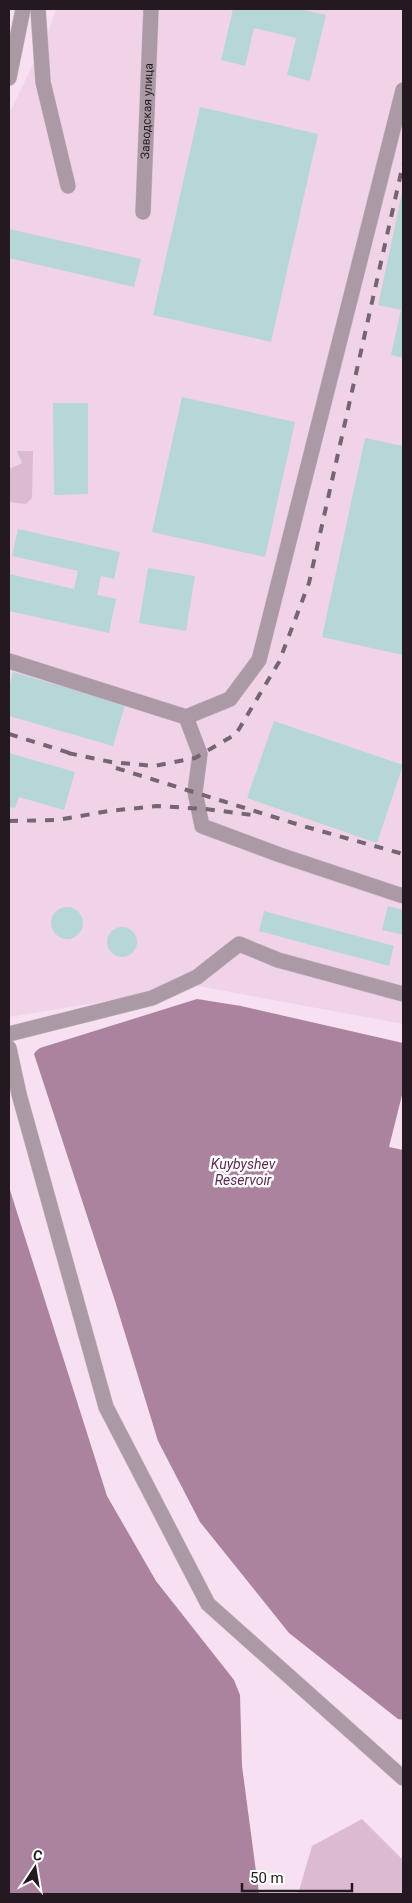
<svg xmlns="http://www.w3.org/2000/svg" width="412" height="1903" viewBox="0 0 412 1903" font-family="Roboto,sans-serif">
  <style>
    .built { fill: #f1d3e8 }
    .green { fill: #dcbbd2 }
    .water { fill: #ab839f }
    .pier { fill: #f7e0f0 }
    .building { fill: #b7d6d6 }
    .lines { fill: none; stroke-linecap: round; stroke-linejoin: round }
    .minor-casing { stroke: #d1bccb; stroke-width: 16 }
    .minor { stroke: #ab99a6; stroke-width: 15 }
    .rail { stroke: #73666f; stroke-width: 4; stroke-dasharray: 9 9; stroke-linecap: butt }
    .labels { text-anchor: middle; stroke-width: 5; stroke-linejoin: round; paint-order: stroke }
    .street-label { font-size: 12px; fill: #221a20; stroke: #fff }
    .water-label { font-size: 14px; font-style: italic; fill: #5e2a52; stroke: #fff }
  </style>
  <rect width="100%" height="100%" fill="#f7e0f0"/>
  <path class="built" d="M56,9H403V1024L198,986L9,1017V114L48,33Z"/>
  <path class="green" d="M17,451H33L32,498L26,504L9,502V469L22,463Z
    M362,1819L403,1860V1894H298L312,1846Z"/>
  <path class="water" d="M197,999L241,1006L403,1043V1720L398,1719L289,1633L200,1522L158,1441L115,1301L34,1054L36,1051L40,1048Z
    M9,1187L107,1496L156,1581L234,1680L240,1695L242,1766L259,1894H9Z"/>
  <path class="pier" d="M403,1091V1150L389,1147Z"/>
  <path class="building" d="M233,9H299L326,15L310,81L287,75L296,38L254,28L245,66L221,60Z
    M200,107L318,134L271,342L153,315Z
    M402,193L403,194V358L391,355L401,310L378,305Z
    M9,229L141,259L134,287L9,258Z
    M182,397L295,422L265,557L152,532Z
    M53,403H88V494L54,495Z
    M365,438L403,446V655L322,637Z
    M18,529L120,552L114,579L101,576L97,595L116,599L109,633L9,611V574L74,589L78,571L12,556Z
    M148,568L195,576L186,631L139,623Z
    M13,672L125,705L113,746L9,716V688Z
    M274,721L403,765L377,843L247,798Z
    M9,753L75,772L64,810L19,797L15,808L9,807Z
    M388,906L403,910V935L382,930Z
    M51 923a16 16 0 1 1 32 0a16 16 0 1 1-32 0Z
    M264,911L394,946L389,966L259,931Z
    M107 942a15 15 0 1 1 30 0a15 15 0 1 1-30 0Z"/>
  <g class="lines">
    <g class="minor-casing">
      <g id="minor">
        <path d="M38,9L43,82L68,186"/>
        <path d="M9,78L23,9"/>
        <path id="s1" d="M143,212L151,9"/>
        <path d="M9,661L186,717L230,699L259,660L403,90"/>
        <path d="M186,717L200,754L195,792L202,826L280,855L403,896"/>
        <path d="M9,1034L152,998L197,977L239,944L278,960L403,994"/>
        <path d="M9,1048L19,1094L106,1407L208,1604L403,1778"/>
      </g>
    </g>
    <use href="#minor" class="minor"/>
    <path class="rail" d="M9,734L73,754
      M68,753L111,762L154,766L195,758L236,734L279,662L309,583L403,164
      M116,768L303,826L403,854
      M9,821L57,820L109,811L157,806L206,809L252,815"/>
  </g>
  <g class="labels">
    <g class="street-label">
      <text dy="4" stroke="none"><textPath href="#s1" startOffset="101">Заводская улица</textPath></text>
    </g>
    <g class="water-label">
      <text x="243" y="1169">Kuybyshev<tspan x="243" dy="16">Reservoir</tspan></text>
    </g>
  </g>
  <rect width="412" height="1903" fill="none" stroke="#221a20" stroke-width="20"/>
  <g transform="translate(35 1868) rotate(12)" stroke="#ffffff" stroke-width="4" paint-order="stroke">
  <path d="M0-4L9 19L0 12L-9 19Z" fill="#221a20"/>
  <text y="-8" font-size="14" font-weight="bold" text-anchor="middle" fill="#221a20">С</text>
  </g>
  <path d="M242 1883v8h110v-8" fill="none" stroke="#221a20" stroke-width="2.5"/>
  <text x="250" y="1883" font-size="15" fill="#221a20" stroke="#ffffff" stroke-width="4" paint-order="stroke">50 m</text>
</svg>
